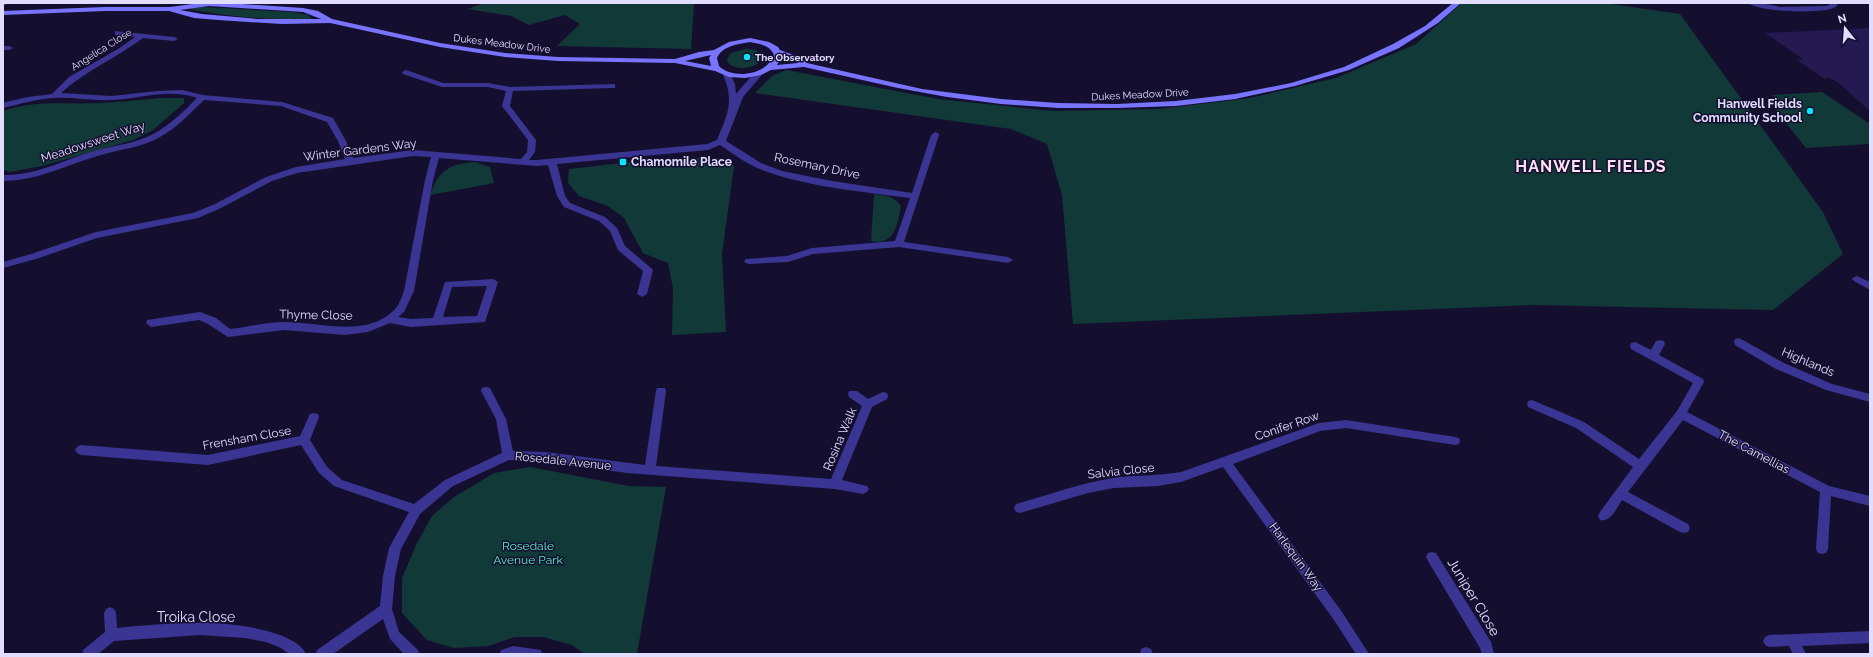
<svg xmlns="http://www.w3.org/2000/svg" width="1873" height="657" viewBox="0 0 1873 657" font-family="Raleway,sans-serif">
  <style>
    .green { fill: #113938 }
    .building { fill: #251952 }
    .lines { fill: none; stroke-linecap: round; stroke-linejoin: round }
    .street { fill: #3a3592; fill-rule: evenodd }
    .secondary { fill: #7874ff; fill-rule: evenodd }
    .poi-dot { fill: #09e5ff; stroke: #150f2f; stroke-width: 1.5 }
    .labels { text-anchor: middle; stroke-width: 3; stroke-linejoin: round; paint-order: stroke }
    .far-street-label { font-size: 10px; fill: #e1ddff; stroke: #150f2f }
    .far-poi-label { font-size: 10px; font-weight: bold; fill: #e1ddff; stroke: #150f2f; text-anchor: start }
    .poi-label { font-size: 12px; font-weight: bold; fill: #e1ddff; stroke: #150f2f; text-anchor: end }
    .street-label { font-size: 12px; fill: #e1ddff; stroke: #150f2f }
    .park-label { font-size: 12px; fill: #5bedc9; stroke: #150f2f }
    .near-street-label { font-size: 14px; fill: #e1ddff; stroke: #150f2f }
    .district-label { font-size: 16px; font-weight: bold; letter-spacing: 1px; fill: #ffdff3; stroke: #150f2f }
  </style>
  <rect width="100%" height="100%" fill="#150f2f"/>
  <path class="green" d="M485,3H694L691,49L557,46L580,24L565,15L529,25L511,16L467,9Z
    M1462,3H1604L1680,14L1823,212L1843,254L1773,310L1531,305L1073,324L1062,195L1047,144L1011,129L755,93L772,76L786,70L938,99L1053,111L1159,109L1250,98L1336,78L1416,44Z
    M202,7L291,12L308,15L312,19C269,20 231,17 188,9Z
    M746,49L756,50L761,55V61C752,69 737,71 728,63L727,59L731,53Z
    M1822,92L1870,124V144L1806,148L1766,98H1775L1772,95Z
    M159,98H184V103L153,130L133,140L42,166L10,172L3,170V111C37,99 65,105 101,103C120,102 140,100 159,98Z
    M724,158L734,166L722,254L726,332L672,335L673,288L668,263L643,253L624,218L608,206L579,196L568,183L569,169L658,159Z
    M475,162L490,167L494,183L430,195C439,170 449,164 475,162Z
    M874,194C885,196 895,196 901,206C898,223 894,247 871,241Z
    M530,467L629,486L666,487L637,654H585L572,645L543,637H515L488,646L454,648L427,640L402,613V578L417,543L432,516L454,497L494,473Z"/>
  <path class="building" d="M1870,28V111L1840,84L1829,77L1825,79L1797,60L1803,59L1765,33Z"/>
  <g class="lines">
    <path class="street" d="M3,3H8L3,6Z
      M1748,3H1762L1780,7L1826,6L1829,5V3H1837V6C1826,15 1759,12 1748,3Z
      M115,31L174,37L178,39L174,41L143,38C116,58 85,71 61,93L111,96L158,91L182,90L203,95L282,102L333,118L346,141L353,158L413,150L521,159L527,152L528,140L502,106L506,91L488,87H442L403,74L402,72L406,70L443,83H488L510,87L615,84V88H612L513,91L510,106L536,140L535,152L529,160H537L707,144L717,140C727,115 735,102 723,75L727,73H730L735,84L736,94L755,72H761V76L743,97L726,141L761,163L782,171L832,181L912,193L931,135L935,132L938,133L939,135L904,242L1008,257L1013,260L1008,263L899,247L813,254L788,262L749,264L746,263L744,261L746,259L787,256L812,248L895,241L910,198C859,191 805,187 757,168C744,162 732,153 720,145L708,150L557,164L565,196L570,203L605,217L617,228L625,246L651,268L653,270L647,294L642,297L637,294L643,271L618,250L610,231L599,221L564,207L557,196L548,165L537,166L439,158L433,180L414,291L404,312L398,317L411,319L433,318L445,282L493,279L498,282L485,322L411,327L390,323L368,332L345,335L284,330L228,337L208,324L199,320L151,327L146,323L147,320L200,312L216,318L230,329C248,327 267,322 285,322C321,322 368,339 396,308C400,303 402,296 404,291L425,180L431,157L413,156L297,173L272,181L221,208L198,218L97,238L36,259L3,268V262L31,254L96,232L193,213L215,204L266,177L296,167L345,159L338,141L327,122L281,106L204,100C190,113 177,128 160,137C141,148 120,149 101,155C68,164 38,181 3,181V175C36,176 63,160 94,151C114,145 136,144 155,133C171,124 184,111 197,98C170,88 139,99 112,100C92,101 73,97 54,98C36,99 20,104 3,108V103L6,102L28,97L52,94L69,77L118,49L135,37L115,35ZM487,286L477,316L443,317L452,287Z
      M3,46H9L13,48L9,50H3Z
      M1857,276L1870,282V290L1854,281L1852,279L1854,277Z
      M1739,338L1784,363L1832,384L1870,394V402L1826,390L1776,369L1735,345L1734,342L1735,339Z
      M1660,340L1664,341L1665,344L1659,355L1703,379L1704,382L1687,412L1829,486L1870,496V506L1831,496L1828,549L1826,553L1822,554L1818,553L1816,549L1820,492L1683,420L1628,492L1688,524L1690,528L1688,532L1684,533L1680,532L1622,500C1617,508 1610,523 1600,520L1598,516L1600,512L1633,467L1576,428L1528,407L1527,404L1528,401L1532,400L1584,422L1639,459L1677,411L1693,383L1631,349L1630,346L1631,343L1635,342L1651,350L1656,341Z
      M486,387L490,388L506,419L513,451L546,452L645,465L656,391L657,388H665L666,391L656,466L831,479L862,406L849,397L848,394L849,391H857L868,399L883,392L887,393L888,396L887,399L872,407L842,480L867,486L869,489L867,492L863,494L835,489L627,473L546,462L509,460L453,486L420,514L401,549L395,576L392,609L399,632L418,650L419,654H404L390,639L383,619L333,654H316L317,650L380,606L383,576L389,548L409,512L334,486L319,473L301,445L208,465L81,455L77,453L75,450L77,447L81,445L208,455L300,436L310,414L314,413L318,414L319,417L310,440L327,467L342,480L414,504L445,480L502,453L496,419L481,391L482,388Z
      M1346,420L1455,437L1459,438L1460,441L1459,444L1455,445L1346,428L1320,431L1233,464L1342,612L1369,654H1356L1334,620L1223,467L1181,482L1158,486L1114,488L1088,493L1020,513L1016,512L1014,508L1016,504L1020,503C1051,494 1081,483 1113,478C1136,475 1158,476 1181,472L1319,423Z
      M1432,552L1436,553L1491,642L1494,654H1482L1480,648L1428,561L1426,557L1428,553Z
      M110,607L114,609L116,613L117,628C171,623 228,617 280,635C289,639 302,644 306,654H289L281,648L266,642L245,638L200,635L114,641L98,654H82L83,650L105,632L104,613L106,609Z
      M1870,631V643L1802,646L1806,654H1793L1789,646L1769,647L1765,645L1763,641L1765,637L1769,635Z
      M513,646L541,650L542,654H500L501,650Z
      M1146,647L1151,649L1153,654H1140L1141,649Z"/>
    <path class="secondary" d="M200,3H227L303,8L318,11L332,19L440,43L505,53L558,57L675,59L699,52L714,50L729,42L750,38L769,42L778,47L780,50L802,58L807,63L922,89L1001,99L1058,103L1117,104L1176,101L1235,94L1291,83L1344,67L1393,44L1425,26L1453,3H1461L1438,23L1399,48L1349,70L1295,86L1235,99L1176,106L1117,108H1058L1001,104L947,97L898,88L804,67L771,70L761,75L745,78L729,77L715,71L675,63L558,61L505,57L440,47L330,23L282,24L218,20L194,18L169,11H105L3,15V11L105,7H170ZM209,6L303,12L321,19H258L202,14L180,10ZM750,42C760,44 770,45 774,55C767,75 733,80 719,66L717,58C722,46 738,44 750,42ZM711,55L709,58L711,66L685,61ZM782,56L796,62L798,63L777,65Z"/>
  </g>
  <g class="poi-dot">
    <circle cx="747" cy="57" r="4"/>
    <circle cx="1810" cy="111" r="4"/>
    <rect x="619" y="158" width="8" height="8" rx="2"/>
  </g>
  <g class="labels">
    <g class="far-street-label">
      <text transform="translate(502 43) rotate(7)" y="4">Dukes Meadow Drive</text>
      <text transform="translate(101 49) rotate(-32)" y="4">Angelica Close</text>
      <text transform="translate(1140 94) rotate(-3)" y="4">Dukes Meadow Drive</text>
    </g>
    <g class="far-poi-label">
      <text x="755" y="61">The Observatory</text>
    </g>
    <g class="poi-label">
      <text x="1802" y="108">Hanwell Fields<tspan x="1802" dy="14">Community School</tspan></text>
      <text x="631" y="166" text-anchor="start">Chamomile Place</text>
    </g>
    <g class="street-label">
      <text transform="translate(93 142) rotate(-18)" y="4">Meadowsweet Way</text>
      <text transform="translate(360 150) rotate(-7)" y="4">Winter Gardens Way</text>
      <text transform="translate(817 166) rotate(12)" y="4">Rosemary Drive</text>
      <text transform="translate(316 315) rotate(1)" y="4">Thyme Close</text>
      <text transform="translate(1808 362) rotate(23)" y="4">Highlands</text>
      <text transform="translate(1287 426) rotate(-19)" y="4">Conifer Row</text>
      <text transform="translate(247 438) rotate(-10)" y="4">Frensham Close</text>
      <text transform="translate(840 439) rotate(-67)" y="4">Rosina Walk</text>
      <text transform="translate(1754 452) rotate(28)" y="4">The Camellias</text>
      <text transform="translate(563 461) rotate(6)" y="4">Rosedale Avenue</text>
      <text transform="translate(1121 471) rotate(-6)" y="4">Salvia Close</text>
      <text transform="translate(1296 557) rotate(54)" y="4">Harlequin Way</text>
    </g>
    <g class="park-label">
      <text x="528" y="550">Rosedale<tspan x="528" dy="14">Avenue Park</tspan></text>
    </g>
    <g class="near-street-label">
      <text transform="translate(1474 597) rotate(59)" y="5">Juniper Close</text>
      <text x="196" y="622">Troika Close</text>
    </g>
    <g class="district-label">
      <text x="1591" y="172">HANWELL FIELDS</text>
    </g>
  </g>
  <rect width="1873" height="657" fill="none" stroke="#e1ddff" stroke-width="8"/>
  <g transform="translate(1845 28) rotate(343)" stroke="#150f2f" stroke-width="3" paint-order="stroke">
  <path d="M0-3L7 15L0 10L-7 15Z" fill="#e1ddff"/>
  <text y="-6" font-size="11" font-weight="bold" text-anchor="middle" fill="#e1ddff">N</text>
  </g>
</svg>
